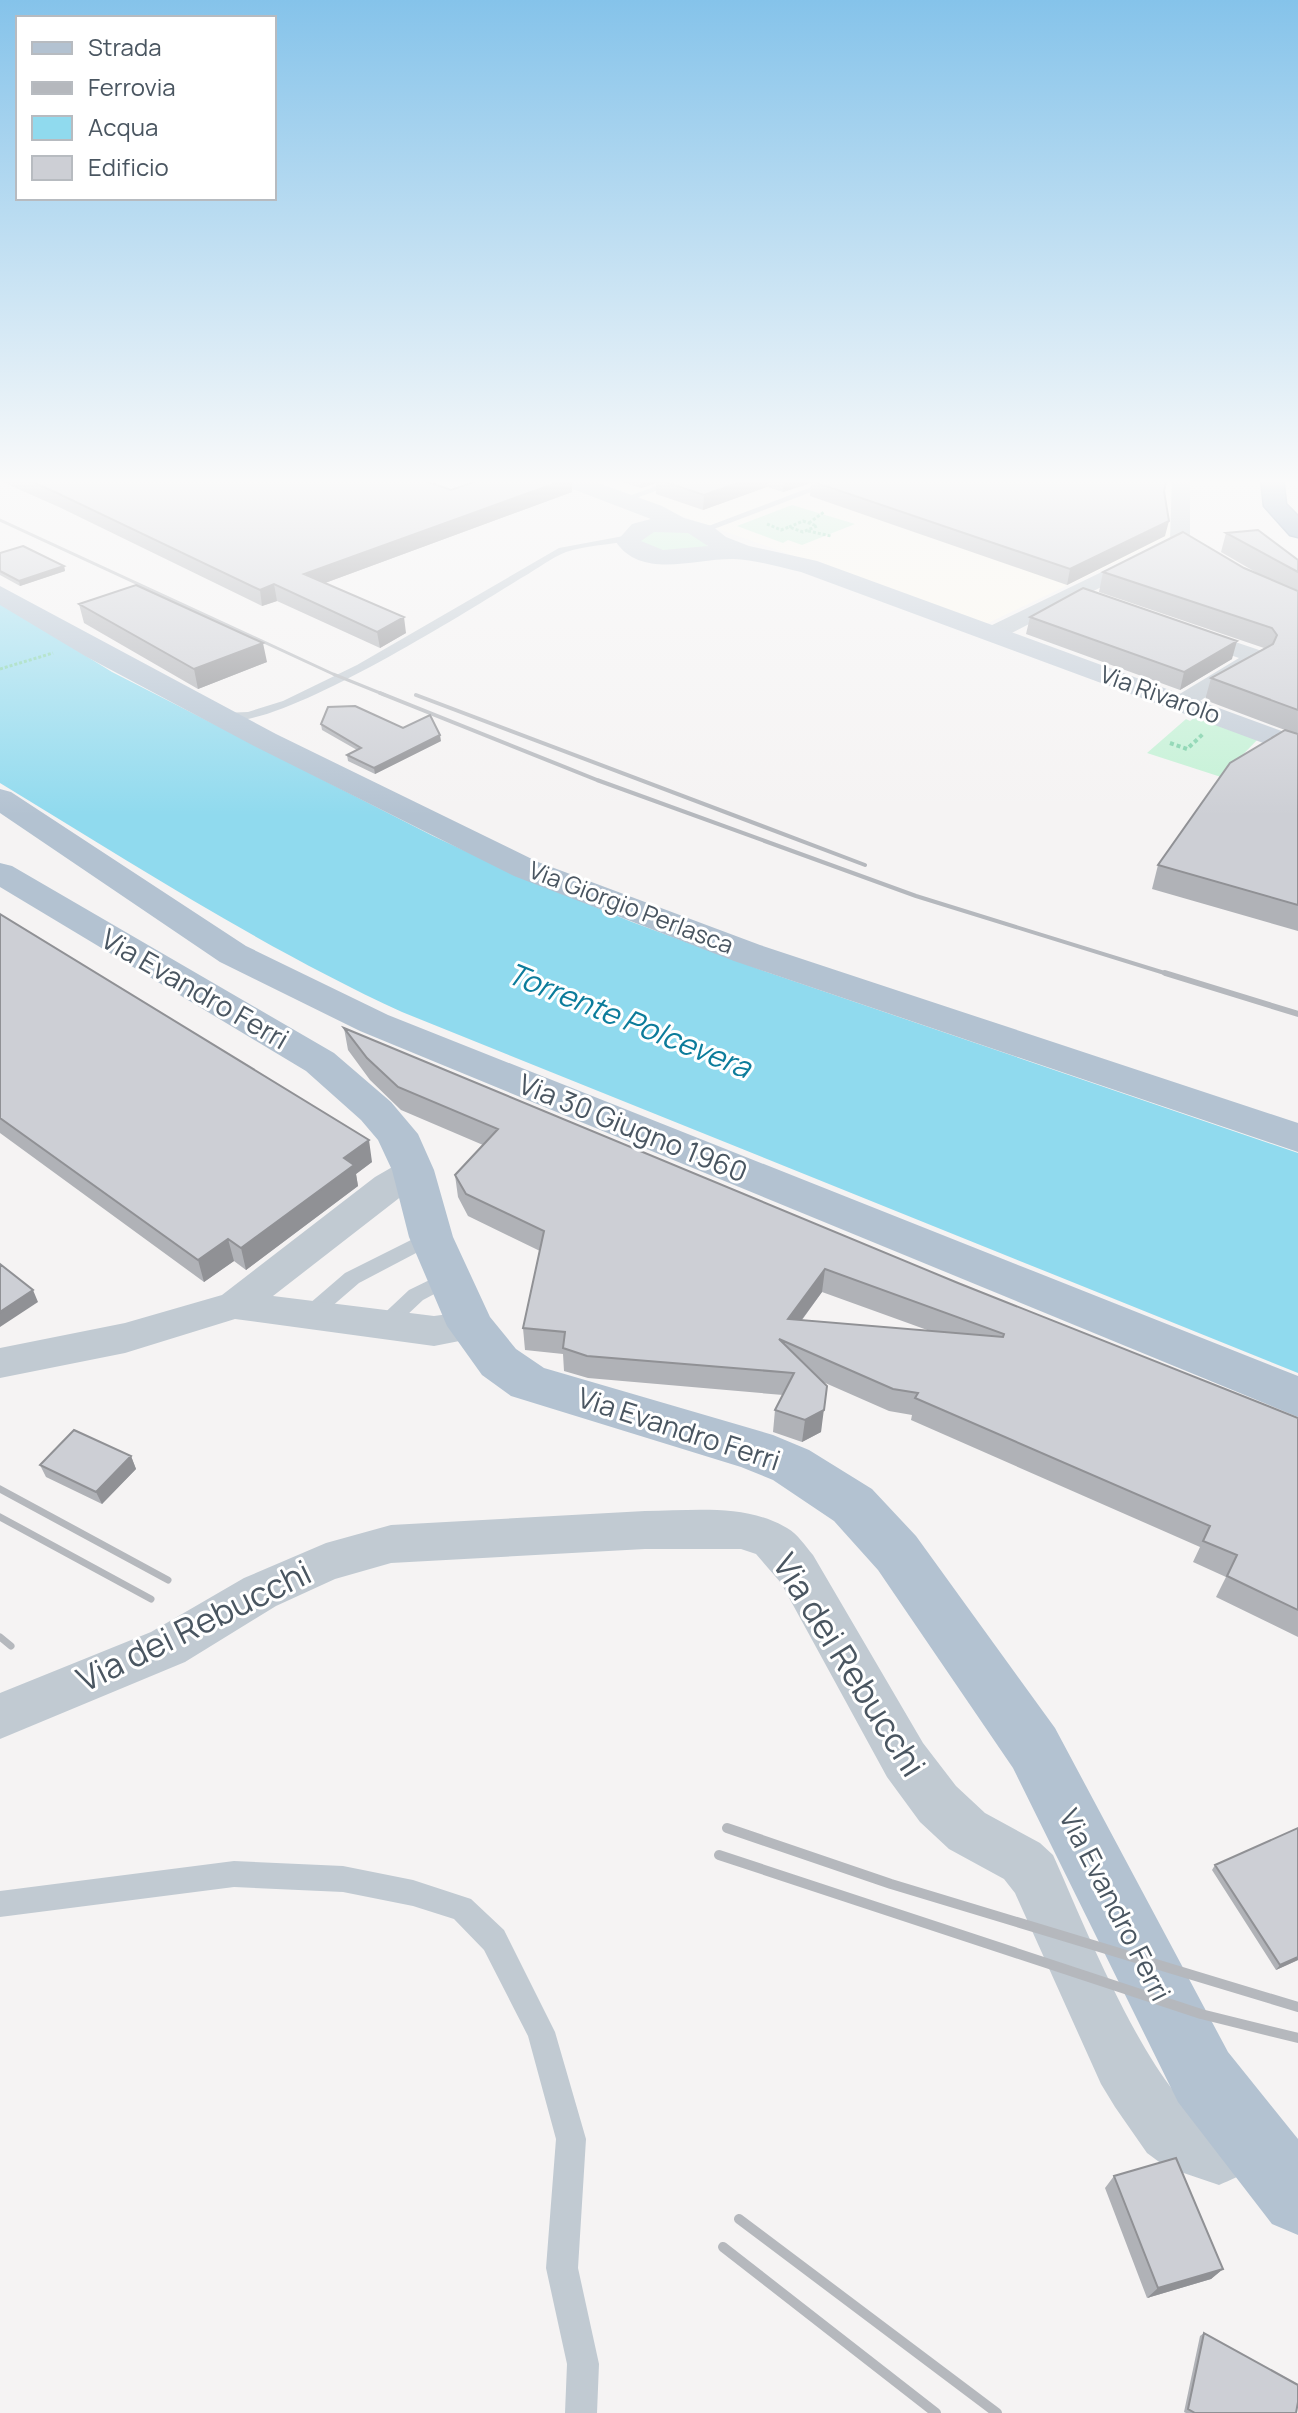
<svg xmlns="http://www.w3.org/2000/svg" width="1298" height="2413" viewBox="0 0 1298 2413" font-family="Manrope,sans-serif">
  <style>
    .commercial { fill: #fdf9ef }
    .green { fill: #c3f1d5 }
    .water { fill: #90daee }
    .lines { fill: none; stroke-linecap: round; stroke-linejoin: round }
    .highway-casing { stroke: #7690ad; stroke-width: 3 }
    .path-far1 { stroke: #7ad0a6; stroke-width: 3; stroke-dasharray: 3 2; stroke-linecap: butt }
    .path { stroke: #7ad0a6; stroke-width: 4; stroke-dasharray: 4 3; stroke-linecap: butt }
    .lane { fill: #c1cad2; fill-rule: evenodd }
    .street { fill: #c1cad2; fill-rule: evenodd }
    .secondary { fill: #c1cbd6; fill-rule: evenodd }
    .primary { fill: #b3c2d1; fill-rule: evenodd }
    .highway { fill: #8ba5c1; fill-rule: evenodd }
    .rail-far4 { stroke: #b5b8bd; stroke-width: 3 }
    .rail-far3 { stroke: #b5b8bd; stroke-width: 4 }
    .rail-far2 { stroke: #b5b8bd; stroke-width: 6 }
    .rail-far1 { stroke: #b5b8bd; stroke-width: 7 }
    .rail { stroke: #b5b8bd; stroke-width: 10 }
    .wall { fill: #b0b2b7; fill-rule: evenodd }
    .shaded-wall { fill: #909195 }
    .building { fill: #cdcfd5; stroke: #909195; stroke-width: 2; fill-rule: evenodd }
    .labels { text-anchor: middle; stroke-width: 6; stroke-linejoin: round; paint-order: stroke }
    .far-street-label { font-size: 24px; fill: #4a5661; stroke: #fff }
    .street-label { font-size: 28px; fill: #4a5661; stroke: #fff }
    .water-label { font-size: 30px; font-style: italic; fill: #0c7c9b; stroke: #fff }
    .near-street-label { font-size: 34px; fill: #4a5661; stroke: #fff }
  </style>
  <rect width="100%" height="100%" fill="#f5f3f3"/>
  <path class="commercial" d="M575,478H1172L1173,490L1168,501L1171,532L1169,537L986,624Z"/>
  <path class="green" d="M792,505L855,524L802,545L788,540L783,543L737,526Z
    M678,527L709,543L706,547L673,556L633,538L636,534Z
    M1198,715L1260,737L1221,777L1147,753L1186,719L1190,721Z"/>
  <path class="water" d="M0,603L112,672L433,836L519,876L632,922L764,971L1298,1153V1373L402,1012C261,947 132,863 0,783Z"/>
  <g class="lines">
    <g class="highway-casing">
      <path id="highway" d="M1261,478H1283L1286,504L1298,516V537L1290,535L1264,506Z"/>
    </g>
    <path class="path-far1" d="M803,521L817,526L803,532L789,527Z
      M809,523L824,512
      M767,524L781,530L789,527
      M808,531L831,536
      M0,669L53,653"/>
    <path class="path" d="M1170,743L1187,749L1203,734"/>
    <path class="lane" d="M679,478H692L625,502L617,500Z
      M835,478H848L706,532L698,530Z
      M629,535L634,538L632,540C611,545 586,545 566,552C551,558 537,569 523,577C478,604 257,746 216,717L222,713L248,712L283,701L357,665L559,548Z
      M431,1230L440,1237L437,1242L359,1283L316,1320H302L299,1315L302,1310L345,1273Z
      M448,1271L455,1273L457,1278L455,1283L423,1300L390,1331H376L373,1326L376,1321L409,1290Z
      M234,1861L343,1866L413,1880L471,1899L504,1930L555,2032L586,2139L578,2268L599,2364L597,2413H565L567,2364L546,2268L556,2139L528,2036L484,1950L454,1919L413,1906L343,1892L234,1887L0,1917V1891Z"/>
    <path class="street" d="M1172,478H1190V540L1180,546L1170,540Z
      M1143,552L1153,558L1150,562L1002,638H986L983,633L986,628Z
      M1188,626L1265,652L1268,657L1189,708H1173L1169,703L1173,698L1239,658L1180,638L1177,633Z
      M413,1158L425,1162L431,1170L425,1178L273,1296L434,1316L471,1311L485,1316L490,1326L485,1336L434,1346L235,1319L125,1353L0,1378V1348L125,1323L222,1295L375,1177L401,1162Z
      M645,1511C691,1511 745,1503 787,1528C798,1534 805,1546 813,1555L923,1743L956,1786L985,1813L1040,1843L1053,1855C1080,1914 1155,2107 1214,2124L1249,2106L1270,2114L1278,2135C1266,2164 1248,2173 1219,2185L1166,2167L1147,2153L1115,2107L1101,2084L1015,1893L1004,1879L949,1849L920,1822L887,1777L781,1583L756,1554L741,1549H645L391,1563L335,1579L276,1606L185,1662L0,1739V1693L151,1632L244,1578L326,1543L391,1525Z"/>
    <path class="secondary" d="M554,478H585L662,506L684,518L712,526L726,537L749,546L817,561L1298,737V756L801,572C779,567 756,560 734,559C696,558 642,580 616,542L632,524L651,519L557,483ZM654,532L688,533L708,546L663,550L641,541Z"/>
    <path class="primary" d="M0,586L276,734L538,862L760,945L1298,1123V1152L734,961L514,876L254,746L85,656L0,605Z
      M0,789L11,792L246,946L388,1015L1298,1376V1417L360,1031L220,962L0,813Z
      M0,863L12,866L334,1053L391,1102L418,1134L434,1170L453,1237L490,1317L516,1349L544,1368L773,1435L809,1450L872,1489L916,1536L1055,1728L1228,2052L1298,2139V2235L1272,2224L1178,2102L1013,1768L878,1570L834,1521L773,1480L741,1467L511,1396L482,1375L447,1326L409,1237L392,1170L378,1140L361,1120L306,1071L0,887Z"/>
    <use href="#highway" class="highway"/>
    <path class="rail-far4" d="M0,520L333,674L385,695"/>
    <path class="rail-far3" d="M380,693L597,780L916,896L1171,975
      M416,695L865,865"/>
    <path class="rail-far2" d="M1165,973L1298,1014"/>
    <path class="rail-far1" d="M0,1489L168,1580
      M0,1517L151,1599
      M0,1637L11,1646"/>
    <path class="rail" d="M727,1828L891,1884L1298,2007
      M719,1855L1201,2014L1298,2038
      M739,2219L997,2413
      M723,2247L936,2413"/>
  </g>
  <path class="wall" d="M0,478H417L451,490L572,492L325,583L406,633L380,648L277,601L262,606L59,507L0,481Z
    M610,478H1168L1164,492L1165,536L1067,585L810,496L811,483L783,492L767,487L703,510L656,494V483L641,488Z
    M1226,533L1298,560V931L1152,889L1158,865L1285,730L1205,700L1211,678L1264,648L1099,592L1103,572L1244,568L1264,577L1221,552Z
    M0,553L64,566L65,571L20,586L0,575Z
    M79,604L267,662L198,689L84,623Z
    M1030,617L1232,659L1180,690L1026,634Z
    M321,724L403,728L441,741L375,774L348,761L347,755L357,750L322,730Z
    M0,914L372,1162L356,1174L358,1186L246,1270L234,1261L204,1282L0,1133Z
    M344,1028L958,1283L1298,1418V1637L1216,1597L1226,1577L1193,1562L1200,1547L911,1420L912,1415L889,1411L823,1382L821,1432L802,1442L773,1432L775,1410L783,1395L588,1378L564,1371L563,1354L525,1350L523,1328L540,1251L468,1216L458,1197L455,1175L483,1145L401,1110L370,1080L348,1050ZM822,1292L930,1331L802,1320Z
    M131,1456L136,1469L102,1504L46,1477L40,1465Z
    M1215,1865L1298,1960L1276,1970L1212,1870Z
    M1114,2176L1223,2269L1211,2279L1147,2298L1105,2188Z
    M1204,2333L1296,2413H1186L1184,2412L1200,2336Z"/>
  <path class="shaded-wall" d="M570,478H572V492L306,590L304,574Z
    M641,478H671L656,479V483L641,488Z
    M752,478H767V487L703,510L704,495Z
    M784,478H826L811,481V483L783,492Z
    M1169,521L1165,536L1067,585L1070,569Z
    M64,566L65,571L20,586L19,581Z
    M274,584L277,601L262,606L260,590Z
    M404,617L406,633L380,648L377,632Z
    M1237,641L1232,659L1180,690L1184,672Z
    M263,643L267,662L198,689L194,669Z
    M440,735L441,741L375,774L374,768Z
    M369,1140L372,1162L356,1174L358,1186L246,1270L241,1248L344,1158Z
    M228,1239L234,1261L204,1282L198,1260Z
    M825,1269L822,1292L786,1341L788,1319Z
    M33,1290L38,1302L0,1327V1312Z
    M827,1386L821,1432L802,1442L805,1420Z
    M131,1456L136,1469L102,1504L96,1492Z
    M1298,1957V1960L1276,1970L1280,1965Z
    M1223,2269L1211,2279L1147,2298L1158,2288Z"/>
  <path class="building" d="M23,478H417L451,490L486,478H570L304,574L404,617L377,632L274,584L260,590L55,492Z
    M660,478H752L704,495L656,479Z
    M819,478H1167L1164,491L1169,521L1070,569L811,481Z
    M1258,530L1298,560V572L1226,533Z
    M1183,532L1244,568L1298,591V710L1211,678L1273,644L1277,635L1272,628L1103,572Z
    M23,546L64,566L19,581L0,571V553Z
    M136,585L263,643L194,669L79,604Z
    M1083,588L1237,641L1184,672L1030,617Z
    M355,706L403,728L430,715L440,735L374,768L347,755L361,748L321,724L328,707Z
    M1285,730L1298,734V905L1158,865L1230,763Z
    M0,914L369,1140L344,1158L354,1165L241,1248L228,1239L198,1260L0,1118Z
    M344,1028L958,1283L1298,1418V1610L1227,1576L1237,1555L1203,1541L1210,1526L915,1398L918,1393L893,1389L779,1339L827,1386L824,1410L805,1420L775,1410L794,1373L587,1356L563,1348L565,1332L523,1328L544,1231L466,1194L455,1175L498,1129L398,1087L367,1058ZM825,1269L1004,1334L1003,1337L788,1319Z
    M0,1264L33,1290L0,1312Z
    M74,1430L131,1456L96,1492L40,1465Z
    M1298,1828V1957L1280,1965L1215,1865Z
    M1176,2158L1223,2269L1158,2288L1114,2176Z
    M1204,2333L1298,2385V2402L1296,2413H1195L1188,2409Z"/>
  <linearGradient id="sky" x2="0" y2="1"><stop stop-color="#85c3ea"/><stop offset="0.59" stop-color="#fafafa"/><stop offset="1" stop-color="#fafafa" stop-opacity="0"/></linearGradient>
  <rect width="1298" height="816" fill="url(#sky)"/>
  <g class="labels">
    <g class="far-street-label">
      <text transform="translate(1160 695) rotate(20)" y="8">Via Rivarolo</text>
      <text transform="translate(631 908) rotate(21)" y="8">Via Giorgio Perlasca</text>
    </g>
    <g class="street-label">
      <text transform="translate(195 989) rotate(30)" y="10">Via Evandro Ferri</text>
      <text transform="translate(633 1128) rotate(22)" y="10">Via 30 Giugno 1960</text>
      <text transform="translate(679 1429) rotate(18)" y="10">Via Evandro Ferri</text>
      <text transform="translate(1115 1905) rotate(63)" y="10">Via Evandro Ferri</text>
    </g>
    <g class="water-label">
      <text transform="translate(629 1021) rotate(22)" y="10">Torrente Polcevera</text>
    </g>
    <g class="near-street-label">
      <text transform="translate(194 1626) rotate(-26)" y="12">Via dei Rebucchi</text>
      <text transform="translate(849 1665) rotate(58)" y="12">Via dei Rebucchi</text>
    </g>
  </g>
  <rect x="16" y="16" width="260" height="184" fill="#ffffff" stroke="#b7bbc0" stroke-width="2"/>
  <rect x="32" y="42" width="40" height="12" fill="#b3c2d1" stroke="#b7bbc0" stroke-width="2"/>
  <text x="88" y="56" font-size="24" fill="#4a5661">Strada</text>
  <rect x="32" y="82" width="40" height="12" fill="#b5b8bd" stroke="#b7bbc0" stroke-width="2"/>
  <text x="88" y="96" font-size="24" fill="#4a5661">Ferrovia</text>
  <rect x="32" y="116" width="40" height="24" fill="#90daee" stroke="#b7bbc0" stroke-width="2"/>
  <text x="88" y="136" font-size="24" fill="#4a5661">Acqua</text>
  <rect x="32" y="156" width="40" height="24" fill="#cdcfd5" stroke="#b7bbc0" stroke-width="2"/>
  <text x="88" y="176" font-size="24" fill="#4a5661">Edificio</text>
</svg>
